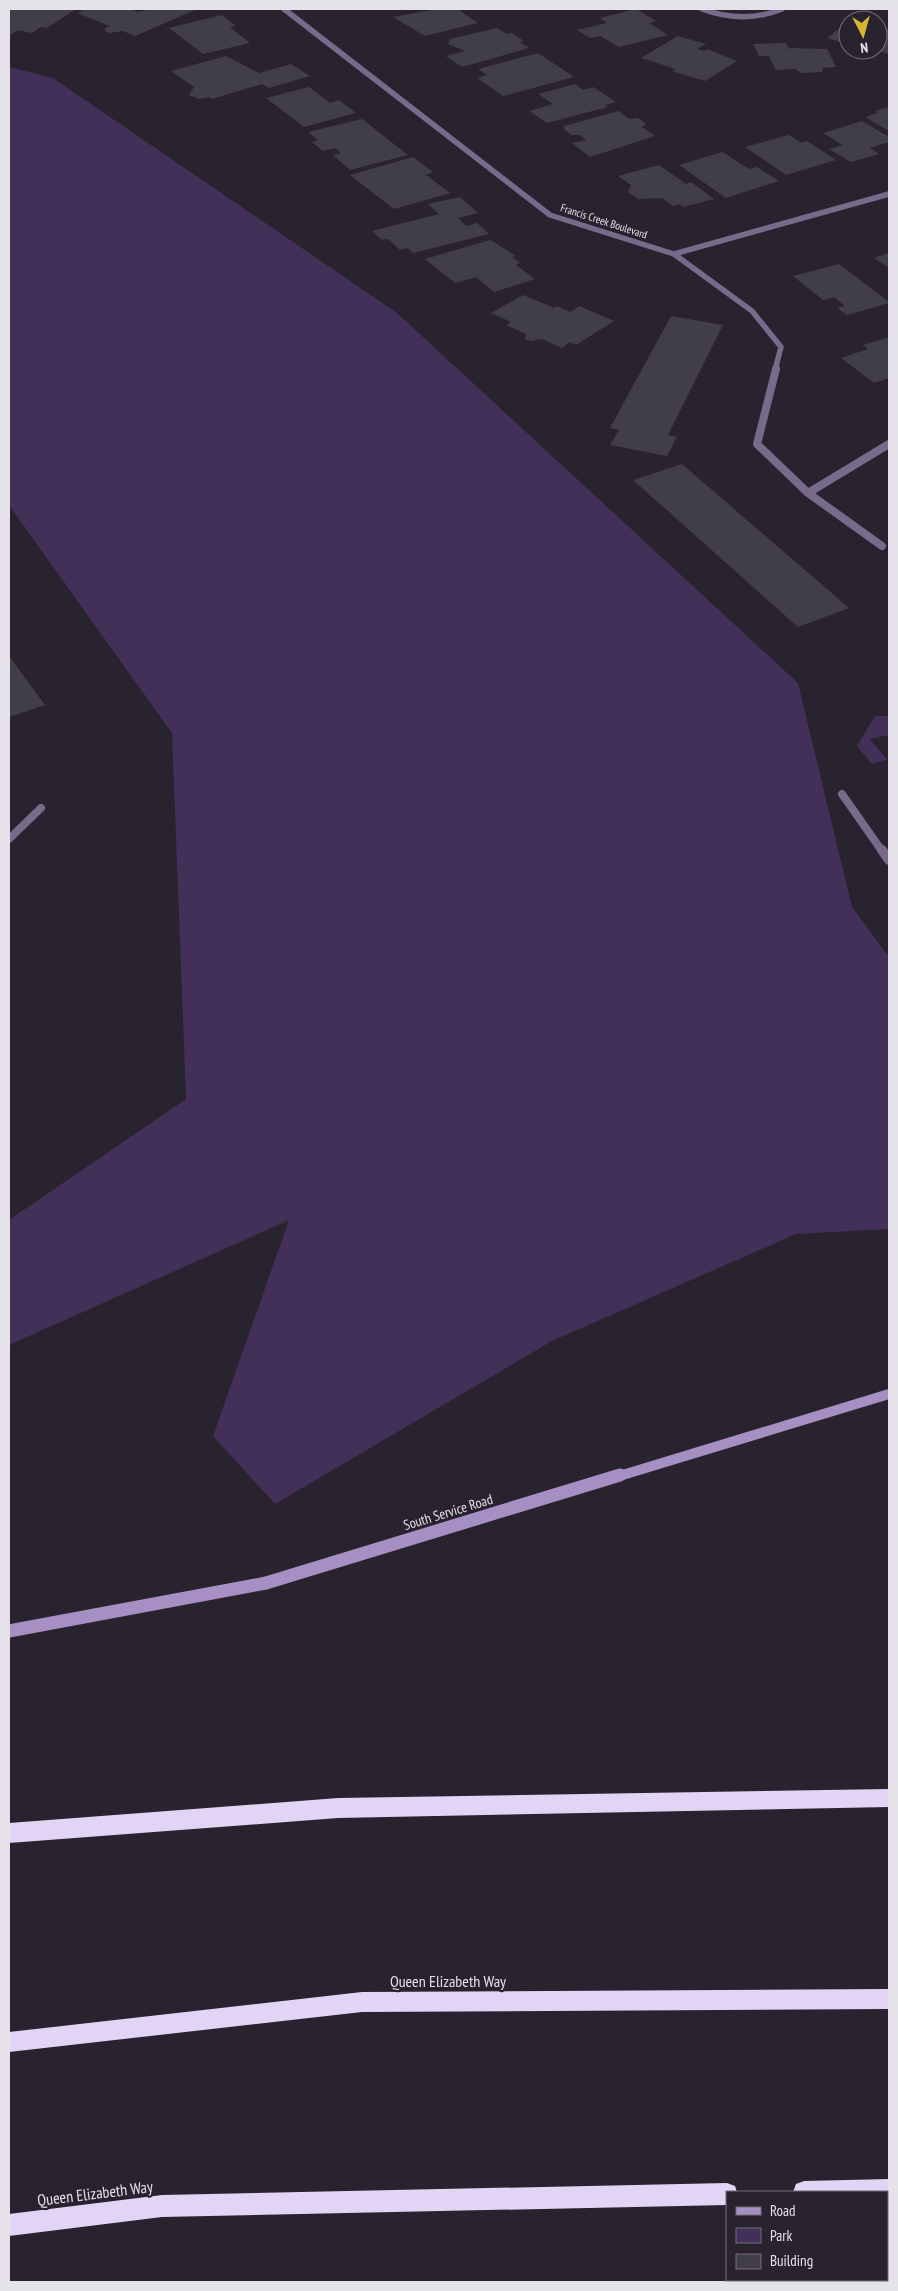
<svg xmlns="http://www.w3.org/2000/svg" width="898" height="2291" viewBox="0 0 898 2291" font-family="'PT Sans Narrow',sans-serif">
  <style>
    .green { fill: #423058 }
    .building { fill: #423e49 }
    .lines { fill: none; stroke-linecap: round; stroke-linejoin: round }
    .service-far2 { stroke: #776a8a; stroke-width: 5.5 }
    .service-far1 { stroke: #776a8a; stroke-width: 8 }
    .service { stroke: #776a8a; stroke-width: 10 }
    .minor { stroke: #776a8a; stroke-width: 5.5 }
    .secondary-far1 { stroke: #a690c3; stroke-width: 10 }
    .secondary { stroke: #a690c3; stroke-width: 13 }
    .motorway { fill: #e1d4f4; fill-rule: evenodd }
    .labels { text-anchor: middle; stroke-width: 4.5; stroke-linejoin: round; paint-order: stroke }
    .far-street-label { font-size: 11px; fill: #e5e2e9; stroke: #28232e }
    .street-label { font-size: 14px; fill: #e5e2e9; stroke: #28232e }
    .near-street-label { font-size: 16px; fill: #e5e2e9; stroke: #28232e }
  </style>
  <rect width="100%" height="100%" fill="#28232e"/>
  <path class="green" d="M9,67L53,78L397,313L798,683L852,907L889,957V1229L796,1234L552,1341L275,1504L213,1436L289,1220L9,1345V1220L186,1099L172,733L9,505Z
    M875,716H887L889,718V735L870,739L887,760L872,764L857,746Z"/>
  <path class="building" d="M9,9H76L47,28L41,27L32,33L18,30L9,36Z
    M87,9H129L138,12L153,9L195,10L135,36L123,31L110,33L105,31V28L110,26L77,13Z
    M437,9H457L478,23L425,36L393,17Z
    M636,9L656,21L649,23L668,35L619,47L600,36L590,38L577,30L607,23L600,18Z
    M222,15L236,26L230,27L250,43L203,54L169,28Z
    M878,26L889,29V54L878,51Z
    M841,27L848,29V44L827,38Z
    M497,28L507,34L512,33L524,41L520,42L529,48L462,67L446,56L465,51L448,44L450,39Z
    M678,36L706,44L697,49L704,51L707,49L737,61L705,81L672,71L676,69L641,58Z
    M786,43L789,50L790,48L827,49L836,67L823,68L822,72L801,73L795,69L776,70L769,56H759L753,44Z
    M538,53L574,77L503,96L477,78L487,75L478,69Z
    M226,56L259,73L291,64L310,76L269,88L262,84L212,99L209,97L199,99L189,95L194,87L171,71Z
    M575,84L583,90L593,87L616,102L605,105L608,107L547,123L529,111L553,104L538,94Z
    M309,87L330,103L339,100L356,113L304,127L266,98Z
    M889,107V131L865,117L878,113L875,111Z
    M619,111L629,119L638,118L646,124L642,127L655,136L590,157L572,143L586,140L580,135H571L564,129V126Z
    M362,119L408,155L350,170L333,155L341,153L335,148L323,151L312,142L318,140L308,132Z
    M862,121L889,137V142L870,148L879,154L851,162L829,149L843,145L823,133Z
    M789,135L802,143L807,141L836,160L786,175L745,147Z
    M722,152L749,169L757,167L779,181L726,198L679,165Z
    M413,157L433,172L426,175L450,193L394,209L350,175Z
    M659,165L686,184L691,182L714,199L683,207L680,204L673,206L662,198L638,199L628,192L631,185L618,176Z
    M460,197L478,213L458,218L466,226L477,223L489,234L413,253L408,248L400,250L388,239L382,240L372,231L439,214L428,204Z
    M490,240L516,256L512,257L520,263L516,265L535,279L494,292L476,277L455,283L425,259Z
    M889,253V268L874,258Z
    M839,264L889,302V303L847,315L837,308L845,306L834,297L823,300L793,276Z
    M523,295L554,308L557,306L570,312L579,306L614,321L576,345L570,342L562,348L542,339L531,341L525,339L526,334L506,325L511,322L491,313Z
    M671,316L723,325L668,435L677,437L667,456L610,445L619,430L610,428Z
    M889,337V378L874,383L841,358L868,349L863,345Z
    M682,464L849,608L798,627L633,480Z
    M9,656L45,705L9,717Z"/>
  <g class="lines">
    <path class="service-far2" d="M674,254L752,311L781,347L775,370"/>
    <path class="service-far1" d="M776,369L757,444L808,493L882,546
      M808,493L889,444
      M842,794L882,851
      M9,839L41,808"/>
    <path class="service" d="M882,850L889,860"/>
    <path class="minor" d="M284,9L550,215L674,254L889,194
      M702,9C729,19 755,20 782,9"/>
    <path class="secondary-far1" d="M616,1477L889,1394"/>
    <path class="secondary" d="M9,1631L266,1583L620,1475"/>
    <path class="motorway" d="M889,1789V1807L338,1818L9,1843V1823L338,1798Z
      M889,1989V2009L362,2012L9,2052V2032L362,1992Z
      M889,2179V2201H887V2192H793L796,2184L804,2181Z
      M727,2183L735,2186L737,2192H727V2205L162,2217L9,2236V2214L162,2195Z"/>
  </g>
  <g class="labels">
    <g class="far-street-label">
      <text transform="translate(604 221) rotate(18)" y="4">Francis Creek Boulevard</text>
    </g>
    <g class="street-label">
      <text transform="translate(448 1512) rotate(-17)" y="5">South Service Road</text>
    </g>
    <g class="near-street-label">
      <text x="448" y="1987">Queen Elizabeth Way</text>
      <text transform="translate(95 2193) rotate(-7)" y="6">Queen Elizabeth Way</text>
    </g>
  </g>
  <rect width="898" height="2291" fill="none" stroke="#e5e2e9" stroke-width="20"/>
  <rect x="726" y="2191" width="162" height="90" fill="#28232e" stroke="#746f79"/>
  <rect x="736" y="2207" width="25" height="8" fill="#a690c3" stroke="#746f79"/>
  <text x="770" y="2216" font-size="15" fill="#e5e2e9">Road</text>
  <rect x="736" y="2228" width="25" height="15" fill="#423058" stroke="#746f79"/>
  <text x="770" y="2241" font-size="15" fill="#e5e2e9">Park</text>
  <rect x="736" y="2254" width="25" height="15" fill="#423e49" stroke="#746f79"/>
  <text x="770" y="2266" font-size="15" fill="#e5e2e9">Building</text>
  <g transform="translate(863 35) rotate(174)"><circle r="24" fill="#28232e" stroke="#746f79"/>
  <path d="M0-4L9 19L0 12L-9 19Z" fill="#d6b534"/>
  <text y="-8" font-size="14" font-weight="bold" text-anchor="middle" fill="#e5e2e9">N</text>
  </g>
</svg>
